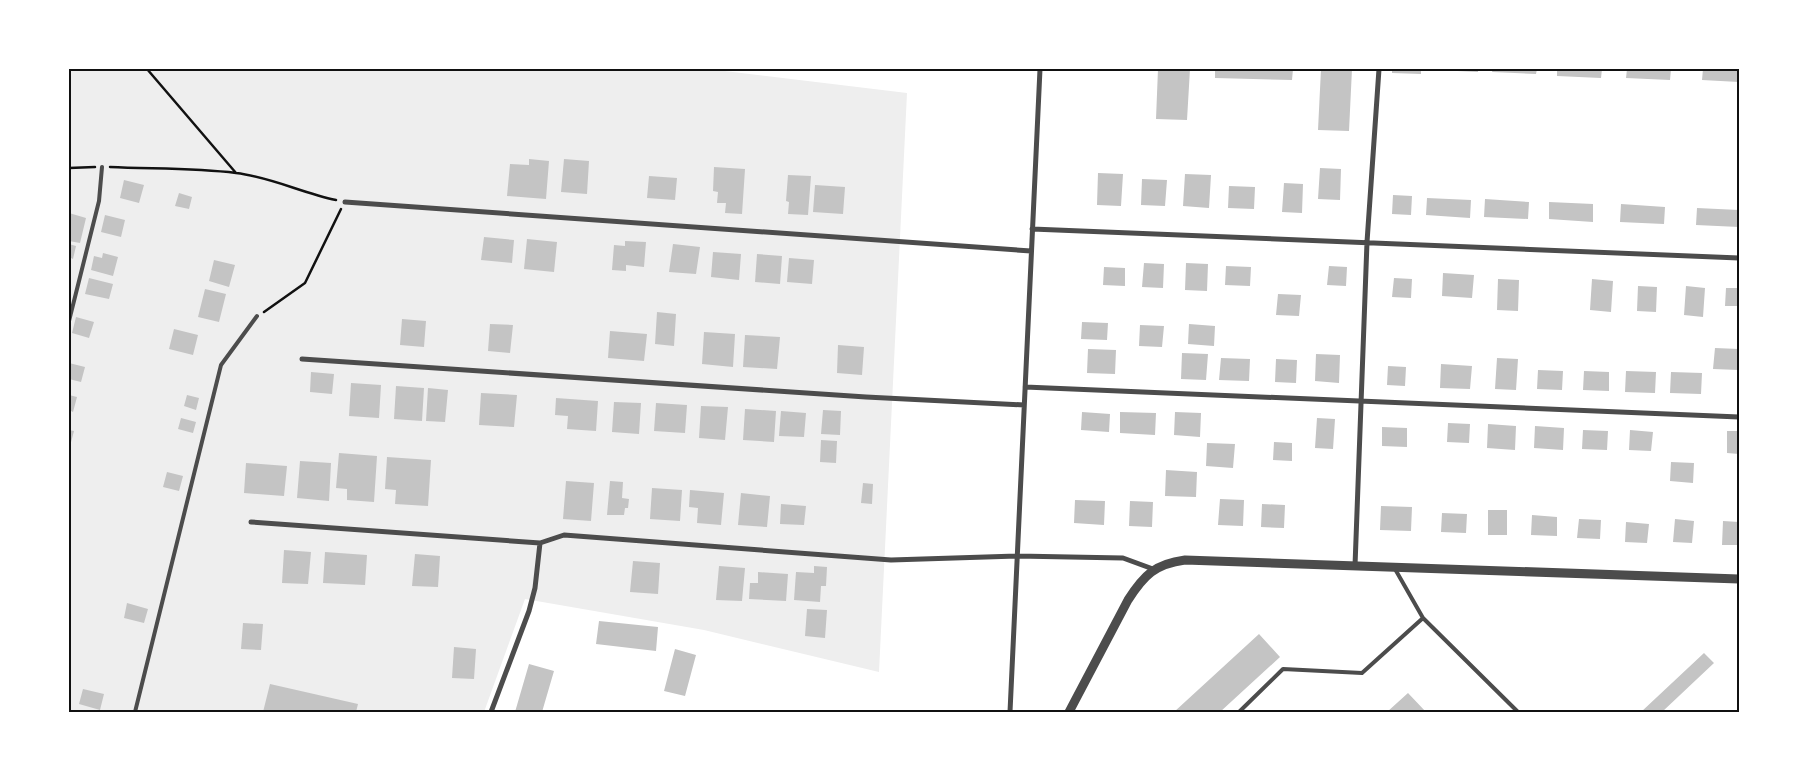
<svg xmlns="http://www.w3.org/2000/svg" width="1808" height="781" viewBox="0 0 1808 781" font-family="'Fira Sans',sans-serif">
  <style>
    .green { fill: #eee }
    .building { fill: #c4c4c4 }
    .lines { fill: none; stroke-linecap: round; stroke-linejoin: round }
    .path { stroke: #111; stroke-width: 2.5 }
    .service { stroke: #4c4c4c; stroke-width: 4 }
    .minor { stroke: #4c4c4c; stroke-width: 5 }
    .tertiary { stroke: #4c4c4c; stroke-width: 9 }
    .neatline { fill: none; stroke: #111; stroke-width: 2 }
  </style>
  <rect width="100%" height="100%" fill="#fff"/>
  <path class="green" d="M69,69H708L907,93L879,672L704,630L525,599L484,712H69Z"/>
  <path class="building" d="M1158,69H1190L1187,120L1156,119Z
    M1215,69H1293L1292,80L1215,78Z
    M1321,69H1352L1349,131L1318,130Z
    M1392,69H1421V74L1392,73Z
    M1437,69H1478V72L1437,70Z
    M1493,69H1537L1536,74L1492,72Z
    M1557,69H1602L1601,78L1557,76Z
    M1627,69H1671L1670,80L1626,78Z
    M1703,69H1739V82L1702,80Z
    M529,159L549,161L546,199L507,196L510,164L529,165Z
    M564,159L589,161L587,194L561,192Z
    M714,167L745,169L742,214L725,213L726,203H717L718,192L713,191Z
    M1320,168L1341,169L1340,200L1318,199Z
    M1098,173L1123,174L1121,206L1097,205Z
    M1185,174L1211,175L1209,208L1183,206Z
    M788,175L811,176L808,215L788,214L789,202L786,201Z
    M649,176L677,178L675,200L647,198Z
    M1142,179L1167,180L1165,206L1141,205Z
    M124,180L144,185L139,203L120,198Z
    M1284,183L1303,184L1302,213L1282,212Z
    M815,185L845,187L843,214L813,212Z
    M1229,186L1255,187L1254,209L1228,208Z
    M179,193L192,197L189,209L175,206Z
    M1393,195L1412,196L1411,215L1392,214Z
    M1427,198L1471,200L1470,218L1426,215Z
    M1485,199L1529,202L1528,219L1484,217Z
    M1549,202L1593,204V222L1549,219Z
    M1621,204L1665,207L1664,224L1620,222Z
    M1697,208L1739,210V227L1696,225Z
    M69,213L86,218L80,243L69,241Z
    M105,215L125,220L121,237L101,232Z
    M484,237L514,240L512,263L481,260Z
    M527,239L557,242L554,272L524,269Z
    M625,241L646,242L644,267L626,265V271L612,270L614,245L625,246Z
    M69,244L76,246L73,259L69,257Z
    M673,244L700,247L696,274L669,272Z
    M713,252L741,254L739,280L711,277Z
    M103,253L118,257L113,276L91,270L94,256L102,258Z
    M757,254L782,256L780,284L755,282Z
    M789,258L814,260L812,284L787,282Z
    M214,260L235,265L229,287L209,281Z
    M1144,263L1164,264L1163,288L1142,287Z
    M1186,263L1208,264L1207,291L1185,290Z
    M1226,266L1251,267L1250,286L1225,285Z
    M1329,266L1347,267L1346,286L1327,285Z
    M1104,267L1125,268V286L1103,285Z
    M1443,273L1474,275L1472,298L1442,296Z
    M89,278L113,284L109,299L85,294Z
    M1394,278L1412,279L1411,298L1392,297Z
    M1498,279L1519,280L1518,311L1497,310Z
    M1592,279L1613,281L1611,312L1590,310Z
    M1638,286L1657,287L1656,312L1637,311Z
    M1686,286L1705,288L1703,317L1684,315Z
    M1726,288H1739V306H1725Z
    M205,289L226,294L219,322L198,317Z
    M1278,294L1301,295L1299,316L1276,315Z
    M657,312L676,314L674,346L655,344Z
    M76,317L94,322L89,338L72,333Z
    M402,319L426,321L424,347L400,345Z
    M1082,322L1108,323L1107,340L1081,339Z
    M490,324L513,325L510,353L488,351Z
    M1189,324L1215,326L1214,346L1188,344Z
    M1140,325L1164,326L1162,347L1139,346Z
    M174,329L198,335L193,355L169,349Z
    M610,331L647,334L644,361L608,358Z
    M704,332L735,334L733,367L702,364Z
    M745,335L780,337L777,369L743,367Z
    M838,345L864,347L862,375L837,373Z
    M1715,348L1739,349V370L1713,369Z
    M1088,349L1116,350L1115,374L1087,373Z
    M1182,353L1208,354L1206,380L1181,379Z
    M1316,354L1340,355L1339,383L1315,381Z
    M1221,358L1250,359L1249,381L1219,380Z
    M1497,358L1518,359L1516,390L1495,389Z
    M1276,359L1297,360L1296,383L1275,382Z
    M69,363L85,367L81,382L69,379Z
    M1441,364L1472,366L1470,389L1440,388Z
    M1388,366L1406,367L1405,386L1387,385Z
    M1538,370L1563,371L1562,390L1537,389Z
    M1584,371L1609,372V391L1583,390Z
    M1626,371L1656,372L1655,393L1625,392Z
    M311,372L334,374L332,394L310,392Z
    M1671,372L1702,373L1701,394L1670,393Z
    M351,383L381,385L379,418L349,416Z
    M396,386L424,388L422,421L394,419Z
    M428,388L448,390L445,422L426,421Z
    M481,393L517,395L514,427L479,425Z
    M69,395L77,397L73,412L69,410Z
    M187,395L199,398L196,410L184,406Z
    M556,398L598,401L596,431L567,429L568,416L555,415Z
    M614,402L641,403L639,434L612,432Z
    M656,403L687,405L685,433L654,431Z
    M701,406L728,407L725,440L699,438Z
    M745,409L776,411L774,442L743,440Z
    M823,410L841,411L840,435L821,434Z
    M781,411L806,413L804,437L779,436Z
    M1082,412L1110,414L1109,432L1081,430Z
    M1120,412L1156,413L1155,435L1120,433Z
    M1175,412L1201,413L1200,437L1174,435Z
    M181,418L196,422L193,433L178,429Z
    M1317,418L1335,419L1333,449L1315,448Z
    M1448,423L1470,424L1469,443L1447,442Z
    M1488,424L1516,426L1515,450L1487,448Z
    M1535,426L1564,428L1563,450L1534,448Z
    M1382,427L1407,428V447L1382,446Z
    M69,430L74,431L70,446L69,445Z
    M1583,430L1608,431L1607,450L1582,449Z
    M1630,430L1653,432L1651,451L1629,450Z
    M1727,431H1739V454L1727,453Z
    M821,440L837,441L836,463L820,462Z
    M1274,442L1292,443V461L1273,460Z
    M1207,443L1235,444L1233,468L1206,466Z
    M339,453L377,456L374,502L347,500V489L336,488Z
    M387,457L431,460L428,506L395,504L396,490L385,489Z
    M300,461L331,463L329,501L297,498Z
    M1671,462L1694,463L1693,483L1670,481Z
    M246,463L287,466L284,496L244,493Z
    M1166,470L1197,472L1196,497L1165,496Z
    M167,472L183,476L179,491L163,487Z
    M566,481L594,483L591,521L563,519Z
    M610,481L623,482L622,498L629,499L628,508H625L624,515H607Z
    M863,483L873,484L872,504L861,503Z
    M652,488L682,490L680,521L650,519Z
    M690,490L724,493L721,525L697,523L698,508L689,507Z
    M741,493L770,496L767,527L738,525Z
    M1220,499L1244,500L1243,526L1218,525Z
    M1075,500L1105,501L1104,525L1074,523Z
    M1130,501L1153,502L1152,527L1129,526Z
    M781,504L806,506L804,525L780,524Z
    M1262,504L1285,505L1284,528L1261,527Z
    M1381,506L1412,507L1411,531L1380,530Z
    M1488,510H1507V535H1488Z
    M1442,513L1467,514L1466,533L1441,532Z
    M1532,515L1557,517V536L1531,535Z
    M1579,519L1601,520L1600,539L1577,538Z
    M1675,519L1694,521L1692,543L1673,542Z
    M1723,521L1739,522V545H1722Z
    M1626,522L1649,524L1647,543L1625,542Z
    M284,550L311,552L308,584L282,583Z
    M325,552L367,555L365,585L323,583Z
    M415,554L440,556L438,587L412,586Z
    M633,561L660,563L658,594L630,592Z
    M719,566L745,568L742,601L716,600Z
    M814,566L827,567L826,586H821L820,602L794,600L796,572L814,573Z
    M758,572L788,574L786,601L749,599L750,583H758Z
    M127,603L148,609L144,623L124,618Z
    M807,609L827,610L825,638L805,636Z
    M599,621L658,627L656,651L596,644Z
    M243,623L263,624L261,650L241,649Z
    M1259,634L1280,657L1220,712H1174Z
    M454,647L476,649L474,679L452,678Z
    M675,649L696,655L685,696L664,691Z
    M1704,653L1714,663L1662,712H1641Z
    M529,664L554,671L542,712H515Z
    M270,684L358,704L356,712H263Z
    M83,689L104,694L100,710L79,704Z
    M1408,693L1426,712H1387Z"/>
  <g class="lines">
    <path class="path" d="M147,69L236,173
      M110,167C152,169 195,168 236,173C271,177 302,193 336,200
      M69,168L95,167
      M264,312L305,283L341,209"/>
    <path class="service" d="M69,321L99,201L102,167
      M1423,618L1518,712
      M135,712L221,365L257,316
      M1239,712L1283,669L1362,673L1423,618L1395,569"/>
    <path class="minor" d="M345,202L1031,251
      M1032,229L1739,258
      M302,359L866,397L1024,405
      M1025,387L1739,417
      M251,522L540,543L564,535L891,560L1017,556L1123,558L1153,569
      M1355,566L1367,242L1379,69
      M491,712L529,611L535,588L540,543
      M1010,712L1040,69"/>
    <path class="tertiary" d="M1069,712L1128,600C1144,575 1155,564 1185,560L1739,579"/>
  </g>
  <rect width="1808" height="781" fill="none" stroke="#ffffff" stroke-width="140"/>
  <rect x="70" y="70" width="1668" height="641" class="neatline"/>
</svg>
